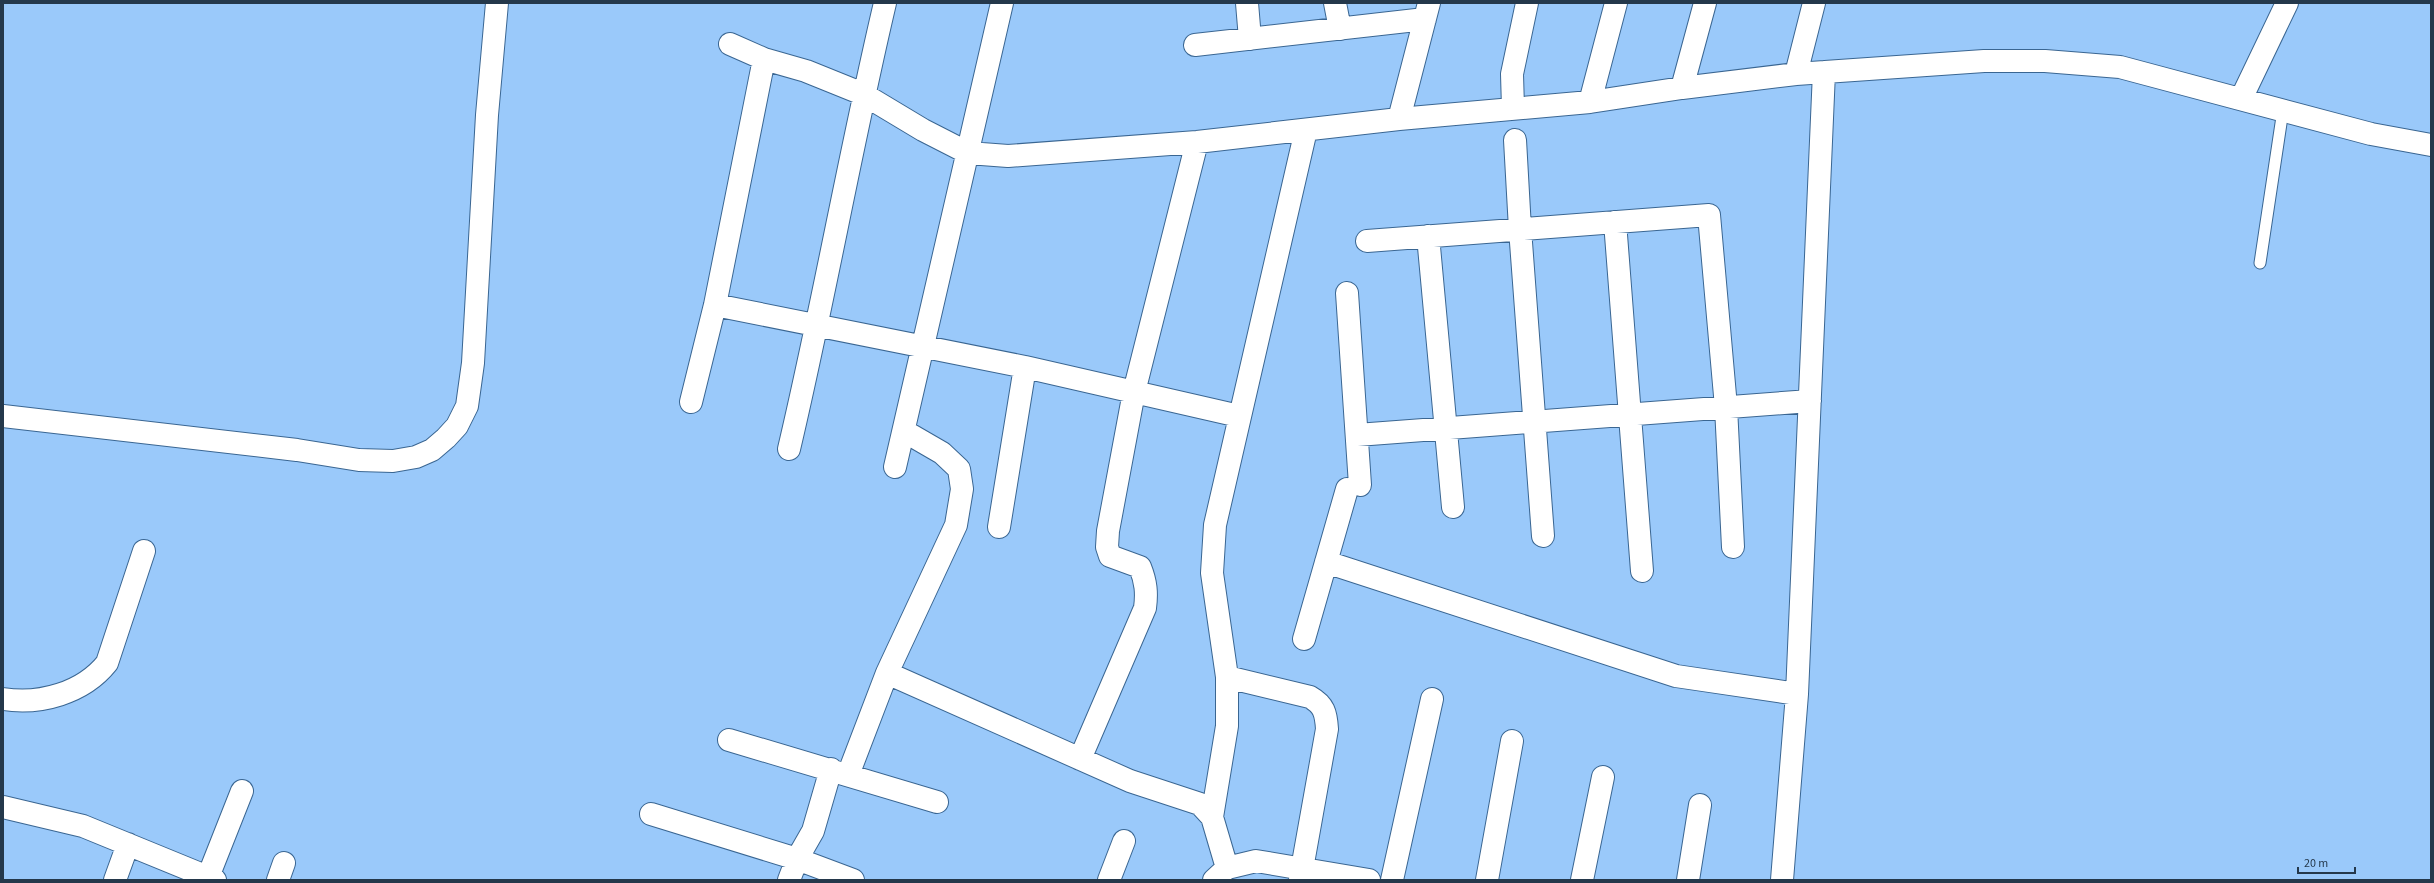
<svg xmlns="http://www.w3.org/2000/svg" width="2434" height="883" viewBox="0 0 2434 883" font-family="'Source Sans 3',sans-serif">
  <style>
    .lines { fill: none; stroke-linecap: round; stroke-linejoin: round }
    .service-casing { stroke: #3a6692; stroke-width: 13 }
    .minor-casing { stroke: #3a6692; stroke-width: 24 }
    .service { stroke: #fff; stroke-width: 11 }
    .minor { stroke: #fff; stroke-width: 22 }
  </style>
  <rect width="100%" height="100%" fill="#9ac9fa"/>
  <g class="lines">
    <g class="service-casing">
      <path id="service" d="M2260,263L2283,110"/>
    </g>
    <g class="minor-casing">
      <path id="minor" d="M1247,3L1250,39
        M1335,3L1340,29
        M730,44L764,59L806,71L863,94L923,130L968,153L1008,156L1197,142L1399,119L1590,102L1682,88L1796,74L1984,61H2045L2120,67L2371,134L2431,145
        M1195,45L1425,19
        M1796,74L1814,3
        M1682,88L1705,3
        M2241,99L2287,3
        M1590,102L1616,3
        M1513,108L1512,74L1527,3
        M1399,119L1429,3
        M1515,140L1520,229L1543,536
        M1615,222L1642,571
        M1428,236L1453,507
        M1367,241L1709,215L1726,407L1733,547
        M1347,293L1360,485
        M715,305L1025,367L1239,416
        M691,402L715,305L764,59
        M3,416L297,450L359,460L393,461L416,457L432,450L446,438L457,426L467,406L473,363L487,115L497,3
        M1357,435L1810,401
        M789,449C824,301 850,151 885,3
        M895,467L1002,3
        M999,527L1025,367
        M1326,562L1676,676L1797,694
        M1304,639L1347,489
        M887,673L956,525L962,489L959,469L942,453L904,431
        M1227,677L1310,697C1324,705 1326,713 1327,729L1300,880
        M3,699C40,705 83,693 107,663L144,551
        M729,740L937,802
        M1080,759L1145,608C1147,593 1146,582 1140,567L1110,556L1107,547L1108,531L1134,392L1197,142
        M848,775L887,673L1130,781L1200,804L1212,817L1227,868
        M3,807L83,826L215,880
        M651,814L797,859L853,880
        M1212,817L1227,726V677L1212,573L1215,525L1306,130
        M208,877L242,791
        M115,880L128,844
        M278,880L284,863
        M789,880L797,859L813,831L831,769
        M1109,880L1124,841
        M1214,880L1227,868L1256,861L1369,880
        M1392,880L1432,699
        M1487,880L1512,741
        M1582,880L1603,777
        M1688,880L1700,805
        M1782,880L1797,694L1824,72"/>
    </g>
    <use href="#service" class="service"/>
    <use href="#minor" class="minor"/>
  </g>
  <rect width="2434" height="883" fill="none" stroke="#24384b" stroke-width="8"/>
  <path d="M2298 867v6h57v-6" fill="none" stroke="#24384b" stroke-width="2"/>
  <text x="2304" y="867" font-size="12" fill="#24384b" stroke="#9ac9fa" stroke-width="3" paint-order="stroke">20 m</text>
</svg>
